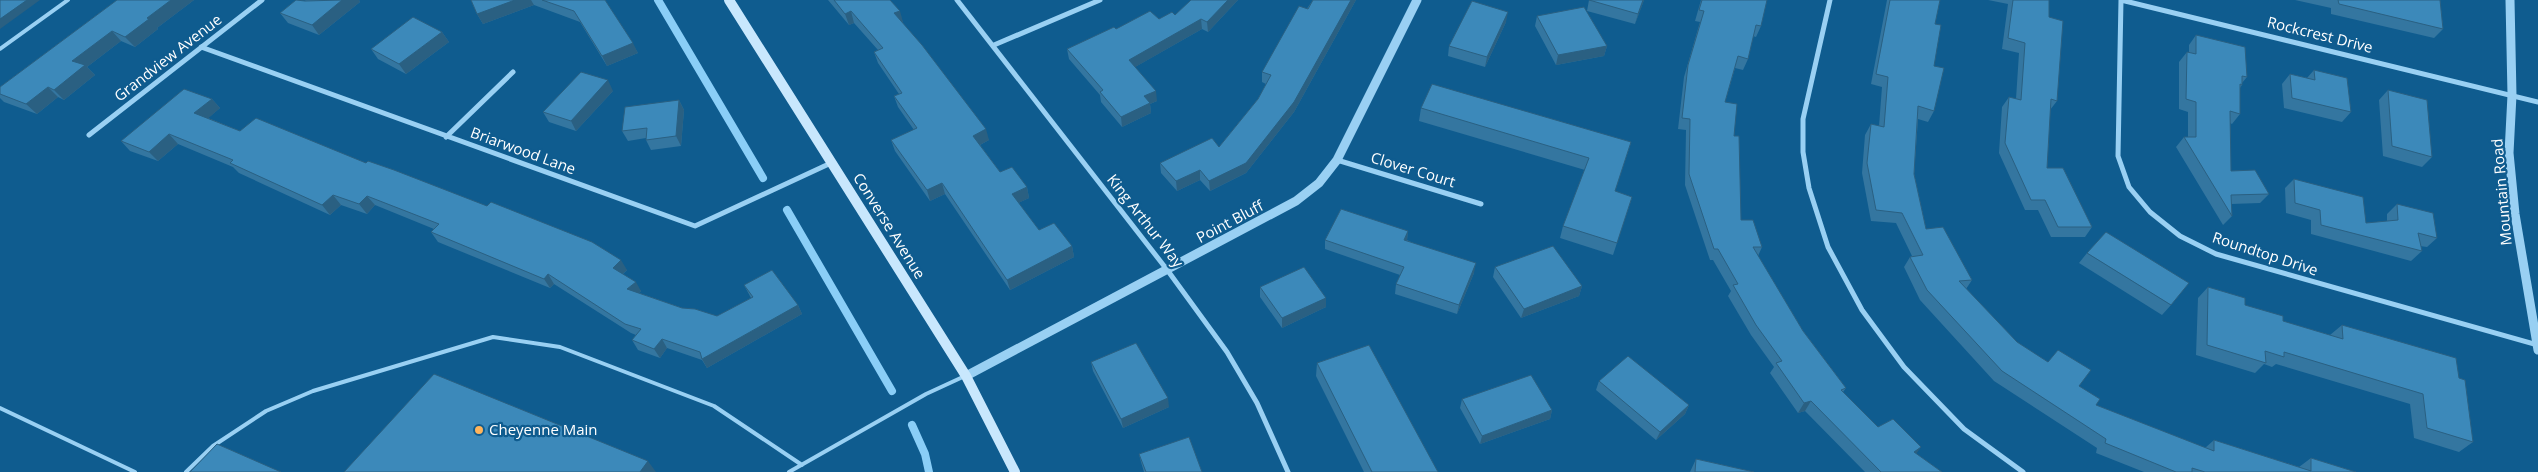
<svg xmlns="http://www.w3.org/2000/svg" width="2538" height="472" viewBox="0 0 2538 472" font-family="'Open Sans',sans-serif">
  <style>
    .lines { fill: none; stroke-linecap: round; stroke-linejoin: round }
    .stream { stroke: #8acef7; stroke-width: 8 }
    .service { stroke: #99d0f3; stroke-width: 4 }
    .minor { stroke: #99d0f3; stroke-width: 5 }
    .tertiary { stroke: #99d0f3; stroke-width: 9 }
    .secondary { stroke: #c8e7fd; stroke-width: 10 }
    .wall { fill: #3476a0 }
    .shaded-wall { fill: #2a6082 }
    .building { fill: #3c89ba; stroke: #2a6082 }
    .poi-dot { fill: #ffb45b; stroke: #0f5c8f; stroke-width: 2 }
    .labels { text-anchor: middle; stroke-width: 4.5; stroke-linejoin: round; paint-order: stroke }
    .street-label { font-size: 15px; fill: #fff; stroke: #0f5c8f }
    .poi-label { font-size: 15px; fill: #fff; stroke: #0f5c8f; text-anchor: start }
  </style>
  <rect width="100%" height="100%" fill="#0f5c8f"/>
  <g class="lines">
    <path class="stream" d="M658,0L763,178
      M787,210L892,391
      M912,425L925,454L929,472"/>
    <path class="service" d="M0,49L68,0
      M0,408L135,472
      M186,472L213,446L266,411L313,391L493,337L560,347L714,406L802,465
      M789,472L926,394L965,376"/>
    <path class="minor" d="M957,0L1168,271L1227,352L1257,403L1288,472
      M1830,0L1803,119V152L1809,188L1828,247L1862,310L1904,367L1964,429L2023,472
      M994,45L1100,0
      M201,47L695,226L831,163
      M2538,102L2121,0L2118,156L2129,187L2150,212L2180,236L2216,254L2538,345
      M89,135L262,0
      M446,137L513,72
      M1337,160L1481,204"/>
    <path class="tertiary" d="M2510,0L2512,95L2509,153L2515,214L2538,350
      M966,376L1296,201L1319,183L1337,160L1417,0"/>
    <path class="secondary" d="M729,0L966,376L1015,472"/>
  </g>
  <path class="wall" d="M117,0H194L157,28L158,29L135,47L121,41L87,67L95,75L64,100L58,97L37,114L4,102L0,98V87Z
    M306,0H359L360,2L319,35L288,23L280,13Z
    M471,0H605L638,53L607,66L580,22L534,5L483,24L477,14Z
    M828,0H890L903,22H902L989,140L980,145L1000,172L1027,187L1029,198L1018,203L1039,230L1072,246L1074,257L1010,290L945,194L930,201L895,151L891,140L914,130L898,107L894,96L899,94L878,63L874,52L878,50L854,23L849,25Z
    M1191,0H1238L1208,32L1202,29L1135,67L1157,101L1150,104L1151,113L1122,127L1101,102L1100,95L1069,59L1067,49L1116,29L1175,15Z
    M1313,0H1356L1294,112L1246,173L1210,191L1200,180L1177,191L1161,173L1160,163L1219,147L1258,99L1266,84L1262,82V72Z
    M1589,0H1644L1635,24L1587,11Z
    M1701,0L1761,26L1756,37L1753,36L1748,59L1743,70L1735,68L1725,102L1734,136L1741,220L1762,247L1758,256L1803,331L1846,388L1843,392L1878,427L1942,472H1865L1805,411L1798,413L1770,373L1774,367L1751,335L1728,296L1731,291L1713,260H1710L1685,185L1686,130L1678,129L1684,77L1700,22L1695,21Z
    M1887,0H1940L1935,24L1934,66V111L1928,122L1918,119L1914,174L1926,229L1972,280L1966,289L2017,342L2079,386L2096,405L2205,448L2214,440L2299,467L2311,458L2356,472H2144L2096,453L2097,448L1994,381L1920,300L1904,267L1910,257L1912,256L1896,223L1871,221L1862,173L1865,135L1871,124L1879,126L1882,87L1871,84Z
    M1988,0H2049V17L2057,101L2050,110L2047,168L2092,227L2085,237H2051L2038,210H2025L1999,153L2002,107L2009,97L2016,99L2019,53L2002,49L2008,4Z
    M2295,0H2440L2443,29L2434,38L2331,14V8Z
    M1537,16L1607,46L1604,56L1556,65L1535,26Z
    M1506,22L1485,67L1448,56L1449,46Z
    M442,32L449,42L406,74L378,59L371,49Z
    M2196,35L2247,77L2242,83V85L2240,88V114L2232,124L2230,123L2231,171L2269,194L2260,203L2231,204L2232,216L2223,225L2176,147L2184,137H2188V112L2179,109V62L2187,52H2189V45Z
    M2314,70L2351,112L2342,122L2284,108L2282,84L2290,74L2307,78Z
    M2388,90L2432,157L2422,167L2383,156L2379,100Z
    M613,91L576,131L549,122L543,112Z
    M212,99L220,108L208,118L240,131L627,270L623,274L641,291L639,293L682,308L717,316L751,298L744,285L798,305L802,314L707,368L702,360L667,348L660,358L638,350L632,340L636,335L631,333L554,284L550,288L438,242L431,232L434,229L375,205L367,214L341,205L330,215L239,173L233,167L178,144L158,161L130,151L121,141Z
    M679,100L684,110L681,146L651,150L646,140V138L628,141L622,131Z
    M1421,108L1631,142L1615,191L1632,197L1613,255L1560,238L1563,226L1585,170L1419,121Z
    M2294,179L2366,223L2387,221V214L2397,204L2437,238L2427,247L2420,246L2422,251L2411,261L2311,234V220L2286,213L2285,188Z
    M1408,231L1407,240L1474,273L1457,314L1395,294L1396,284L1400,275L1325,249V240Z
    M2087,253L2171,305L2162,315L2079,263Z
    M1495,267L1582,286L1579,296L1521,318L1493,277Z
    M1260,287L1326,307L1282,328L1260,297Z
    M2208,287L2245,305L2283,321L2330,335L2342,325L2459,378L2473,442L2459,452L2414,438L2410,404L2276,364L2272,367L2264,364L2255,373L2196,355L2198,298Z
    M1091,362L1169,407L1123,428L1093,371Z
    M1317,363L1438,472H1364L1316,376Z
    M1599,381L1689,405L1685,414L1656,440L1596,390Z
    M1462,399L1552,410L1550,419L1480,444L1460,408Z
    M1139,454L1202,472H1144L1141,462Z
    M1696,459L1754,472H1690Z"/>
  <path class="shaded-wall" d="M27,0H40L0,29V19Z
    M171,0H194L157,28L158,29L135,47L125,37L147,18Z
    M342,0H359L360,2L319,35L312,25Z
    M515,0H531L534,5L483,24L477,14Z
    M1228,0H1238L1208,32L1207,22Z
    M1351,0H1356L1294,112L1246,173L1210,191L1209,181Z
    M1643,0H1644L1635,24L1638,14Z
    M851,11L854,23L849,25L845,14Z
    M900,11L903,22L897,25L894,13Z
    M1508,12L1506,22L1485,67L1487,57Z
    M1201,19L1202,29L1130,70L1129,60Z
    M112,31L121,41L87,67L95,75L64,100L54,90L72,61Z
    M442,32L449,42L406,74L399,64Z
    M633,43L638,53L607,66L602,56Z
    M1607,46L1604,56L1556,65L1558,55Z
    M608,80L613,91L576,131L571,121Z
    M48,87L58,97L37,114L26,104Z
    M1156,91L1157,101L1150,104L1151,113L1122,127L1121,117L1144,96Z
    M212,99L220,108L203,123L194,113Z
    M679,100L684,110L681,146L676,136Z
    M986,129L989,140L976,147L973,136Z
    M169,134L178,144L158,161L149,152Z
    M1200,170V180L1177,191L1176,181Z
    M942,183L945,194L930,201L927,190Z
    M1027,187L1029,198L1014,205L1012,194Z
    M333,195L341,205L330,215L322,205Z
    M367,196L375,205L367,214L359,204Z
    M1408,231L1407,241L1404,240Z
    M1072,246L1074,257L1010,290L1007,280Z
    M621,260L627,270L619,277L613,268Z
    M1476,263L1474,273L1457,314L1459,305Z
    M548,274L554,284L550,288L544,279Z
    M636,282L641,291L633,299L627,289Z
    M1582,286L1579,296L1521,318L1524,309Z
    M1326,298V307L1282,328V318Z
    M798,305L802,314L707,368L702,359Z
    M662,339L667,348L660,358L654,349Z
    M1168,398L1169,407L1123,428L1121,419Z
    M1811,401L1805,411L1798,413L1804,403Z
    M1689,405L1685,414L1656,440L1660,432Z
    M1552,410L1550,419L1480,444L1482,436Z
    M1921,447L1914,457V452Z
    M648,461L656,472H640Z"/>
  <path class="building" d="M0,0H27L0,19Z
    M117,0H171L147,18L149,19L125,37L112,31L72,61L85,65L54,90L48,87L26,104L0,94V87Z
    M296,0L305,1L342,0L312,25L280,13Z
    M471,0H515L477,14Z
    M542,0H605L633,43L602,56L574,11Z
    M834,0H890L900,11L894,13L922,45L986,129L973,136L1000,172L1012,167L1027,187L1012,194L1039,230L1054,223L1072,246L1007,280L942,183L927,190L891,140L917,128L894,96L902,93L874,52L883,48L851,11L845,14Z
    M1191,0H1228L1207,22L1201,19L1129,60L1156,91L1144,96L1150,103L1121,117L1100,92L1103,90L1067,49L1114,27L1116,29L1150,11L1159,19L1172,12L1175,15Z
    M1313,0H1351L1294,102L1246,163L1209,181L1200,170L1176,181L1160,163L1212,138L1219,147L1258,99L1271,75L1262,72L1299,6L1308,9Z
    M1589,0H1643L1638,14Z
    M1702,0H1767L1761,26L1756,25L1748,59L1738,56L1725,102L1737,104L1734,136H1739L1741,220H1753L1762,247H1753L1803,331L1846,388L1841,390L1878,427L1893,419L1921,447L1914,452L1942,472H1881L1811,401L1804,403L1776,363L1782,361L1756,325L1733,285L1738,284L1718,249H1714L1689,174L1690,119L1682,118L1688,65L1704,11L1699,10Z
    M1890,0H1940L1935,24L1941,25L1934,66L1944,68L1934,111L1918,106L1914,174L1926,229L1943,227L1972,280L1959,281L2017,342L2048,362L2058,350L2091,370L2079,386L2100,399L2096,405L2214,451V440L2311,471V458L2356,472H2205L2192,468V472H2176L2105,443L2106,439L2002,371L1927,290L1910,257L1923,255L1902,213L1876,210L1867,163L1871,124L1884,127L1888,77L1876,74Z
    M2013,0H2049V17L2063,21L2057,101L2051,99L2047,168H2063L2092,227H2058L2045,200H2031L2005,143L2009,97L2021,100L2025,43L2008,38Z
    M2338,0H2440L2443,29L2339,4Z
    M1472,1L1508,12L1487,57L1449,46Z
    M1584,7L1607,46L1558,55L1537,16Z
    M413,17L442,32L399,64L371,49Z
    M2196,35L2245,47L2247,77L2242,76V85L2240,84V114L2230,111L2231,171L2255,170L2269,194L2231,195L2232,216L2184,137H2196V102L2186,99L2187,52L2196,54Z
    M2314,70L2347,78L2351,112L2292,98L2290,74L2315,80Z
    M581,72L608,80L571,121L543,112Z
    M1432,84L1631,142L1615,191L1632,197L1617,243L1563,226L1589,158L1421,108Z
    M184,89L212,99L194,113L240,131L256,118L366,163L368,161L394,170L487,206L491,202L592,242L621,260L613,268L636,282L627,289L682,308L695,309L717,316L753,297L744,285L772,270L798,305L702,359L700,352L662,339L654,349L632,340L641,329L625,324L548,274L544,279L431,232L439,224L367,196L359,204L333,195L322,205L230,163L233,160L169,134L149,152L121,141Z
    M2388,90L2427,100L2432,157L2392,146Z
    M679,100L676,136L646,140L647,128L622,131L625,107Z
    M2294,179L2363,197L2366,223L2398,220L2397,204L2433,213L2437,238L2418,233L2422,251L2321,225L2320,210L2295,203Z
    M1341,209L1408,231L1404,240L1476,263L1459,305L1396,284L1404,267L1325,240Z
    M2106,232L2189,283L2171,305L2087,253Z
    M1553,246L1582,286L1524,309L1495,267Z
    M1304,267L1326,298L1282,318L1260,287Z
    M2208,287L2245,298V305L2283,316V321L2343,339L2342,325L2456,358L2459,378L2465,380L2473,442L2427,428L2423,394L2284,352V357L2265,351L2266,363L2207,345Z
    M1136,343L1168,398L1121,419L1091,362Z
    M1369,345L1438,472H1372L1317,363Z
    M1628,356L1689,405L1660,432L1599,381Z
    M434,374L648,461L640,472H344Z
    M1531,375L1552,410L1482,436L1462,399Z
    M1189,437L1202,472H1146L1139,454Z
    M217,444L281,472H190Z
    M1696,459L1754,472H1695Z"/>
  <circle class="poi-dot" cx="479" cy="430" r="5"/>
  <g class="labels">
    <g class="street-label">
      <text transform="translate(2320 35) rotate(14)" y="5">Rockcrest Drive</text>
      <text transform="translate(168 58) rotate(-38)" y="5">Grandview Avenue</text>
      <text transform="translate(523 151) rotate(20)" y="5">Briarwood Lane</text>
      <text transform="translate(1413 170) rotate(17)" y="5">Clover Court</text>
      <text transform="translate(2502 192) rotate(-95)" y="5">Mountain Road</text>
      <text transform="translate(1145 221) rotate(52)" y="5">King Arthur Way</text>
      <text transform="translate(1230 222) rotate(-28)" y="5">Point Bluff</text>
      <text transform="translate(889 226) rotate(58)" y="5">Converse Avenue</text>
      <text transform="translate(2265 254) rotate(18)" y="5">Roundtop Drive</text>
    </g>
    <g class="poi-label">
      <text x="489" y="435">Cheyenne Main</text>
    </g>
  </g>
</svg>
